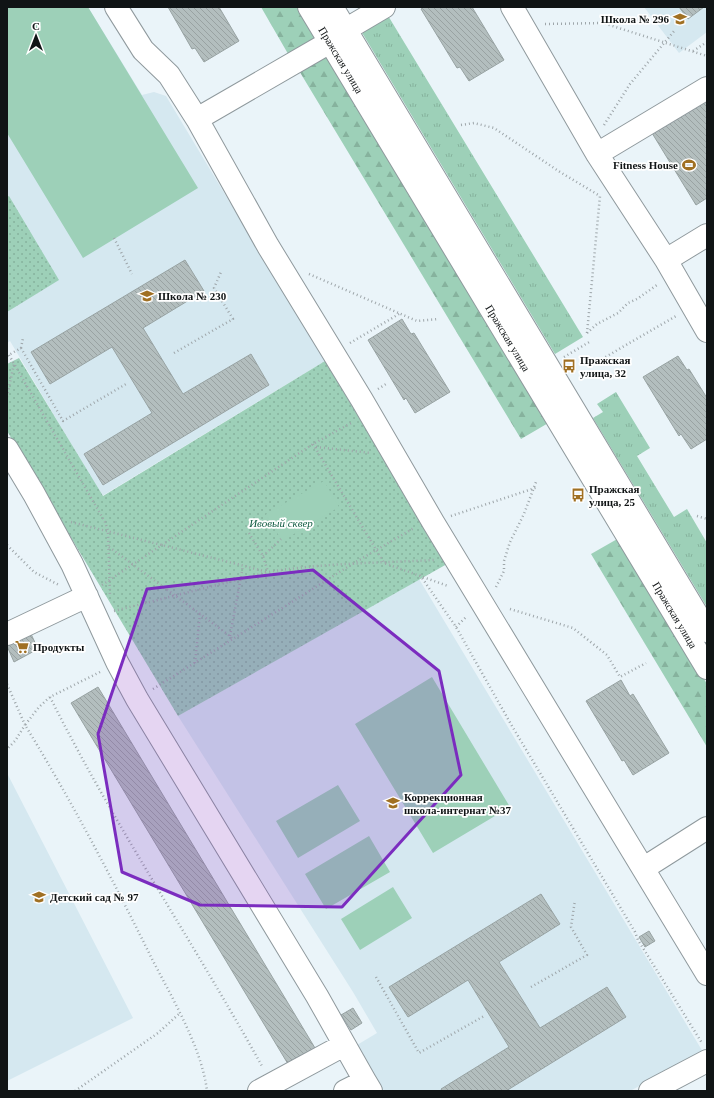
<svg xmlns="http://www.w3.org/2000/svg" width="714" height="1098" viewBox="0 0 714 1098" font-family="Georgia,serif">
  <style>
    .built { fill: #d5e8f0 }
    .grass { fill: url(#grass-tufts) }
    .forest { fill: url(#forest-firs) }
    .park { fill: url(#park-dots) }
    .pitch { fill: #9dd0b8 }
    .building { fill: url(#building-back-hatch); stroke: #98a3a3 }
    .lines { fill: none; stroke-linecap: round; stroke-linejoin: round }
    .minor-casing { stroke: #8f999d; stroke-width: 24 }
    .path { stroke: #9ea6aa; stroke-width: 2.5; stroke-dasharray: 1 3; stroke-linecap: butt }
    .minor { stroke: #fff; stroke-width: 22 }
    .marked { fill: #7b2cbf; fill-opacity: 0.2; stroke: #7b2cbf; stroke-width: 3; stroke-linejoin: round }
    .labels { text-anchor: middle; stroke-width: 3.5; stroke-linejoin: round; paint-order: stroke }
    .poi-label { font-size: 11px; font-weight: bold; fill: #101415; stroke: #fff; text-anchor: start }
    .street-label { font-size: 11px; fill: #101415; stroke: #fff }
    .park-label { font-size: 11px; font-style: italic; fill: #0f5b41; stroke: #fff }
  </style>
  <defs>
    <pattern id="grass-tufts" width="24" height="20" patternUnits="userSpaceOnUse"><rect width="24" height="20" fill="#9dd0b8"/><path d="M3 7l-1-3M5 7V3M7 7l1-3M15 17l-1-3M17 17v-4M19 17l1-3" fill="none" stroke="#86b29d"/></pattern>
    <pattern id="forest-firs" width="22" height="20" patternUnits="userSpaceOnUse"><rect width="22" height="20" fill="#9dd0b8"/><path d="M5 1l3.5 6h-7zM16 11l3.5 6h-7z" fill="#86b29d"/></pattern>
    <pattern id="park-dots" width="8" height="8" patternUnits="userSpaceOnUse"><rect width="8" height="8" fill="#9dd0b8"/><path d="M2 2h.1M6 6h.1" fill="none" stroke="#86b29d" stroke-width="1.8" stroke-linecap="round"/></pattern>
    <pattern id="building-back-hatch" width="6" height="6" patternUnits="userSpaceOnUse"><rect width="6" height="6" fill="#b3bebe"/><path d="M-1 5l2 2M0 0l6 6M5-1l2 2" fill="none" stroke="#99a2a2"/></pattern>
  </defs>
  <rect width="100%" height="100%" fill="#eaf4f9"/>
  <path class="built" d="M7,7H88L142,95L154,92L166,96L325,361L102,496L10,341L7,343Z
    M644,7H707V32L679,53Z
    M419,579L703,1052L630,1091H384L357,1045L377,1033L353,992L178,716Z
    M8,775L133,1018L7,1081V776Z"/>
  <path class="grass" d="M387,14L583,337L555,354L361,31Z
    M616,392L650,448L637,456L674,517L687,509L707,543V607L593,418L603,412L597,404Z"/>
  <path class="forest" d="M261,7H300L320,40L291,59Z
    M327,52L550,422L521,439L298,69Z
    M619,538L707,684V747L591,554Z"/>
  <path class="park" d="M9,196L59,280L7,312V197Z
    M19,358L103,496L325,361L447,564L178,716L7,431V364Z"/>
  <path class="pitch" d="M7,7H88L198,188L83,258L7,133Z
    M324,481L339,507L282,541L266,514Z
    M432,677L510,807L433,853L355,724Z
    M338,785L360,821L298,858L276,821Z
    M369,836L390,872L326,909L305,874Z
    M393,887L412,918L360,950L341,919Z"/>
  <path class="building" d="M168,7H219L239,41L204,62L195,48L192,49Z
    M424,7H472L504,60L469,81L460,67L457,68L421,9Z
    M679,7H704L688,19Z
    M707,99V198L696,205L652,133Z
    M185,260L204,291L143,328L183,394L251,354L269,385L103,485L84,454L152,413L112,347L50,384L31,352Z
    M402,319L411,334L414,333L450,392L415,413L406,398L404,400L368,340Z
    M678,356L687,370L689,369L707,398V439L691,449L681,434L679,436L643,377Z
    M31,634L38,649L14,662L7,646Z
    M621,680L630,696L633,694L669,753L633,775L624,760L622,761L586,701Z
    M98,687L315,1048L288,1064L71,703Z
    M541,894L560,924L499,962L540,1028L607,987L626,1017L506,1091H442L441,1089L509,1047L468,980L408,1017L389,987Z
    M649,931L655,941L645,947L639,937Z
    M353,1008L362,1023L351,1030L341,1015Z"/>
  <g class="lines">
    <g class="minor-casing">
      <path id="minor" d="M116,7L143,50L169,75L197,119L268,246L362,400L433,522L707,974
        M309,7L707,668
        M332,7L707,631
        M512,7L597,154L666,260L707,331
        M197,119L330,42L345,30L384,7
        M597,154L707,88
        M666,260L707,235
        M7,449L34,494L72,564L117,662L137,699L317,996L365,1081
        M7,634L87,596
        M644,868L707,828
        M259,1091L344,1045
        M345,1091L365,1081L371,1091
        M650,1091L707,1061"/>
    </g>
    <path class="path" d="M545,24L603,23L707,56
      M693,51L707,42
      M461,125L474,123L494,128L560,172L600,196
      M604,125L630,84L675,30
      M114,238L132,274
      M309,274L417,321L438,319
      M587,333L600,196
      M587,333L597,324L618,313L628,303L637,299L657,285
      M350,343L399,314
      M21,348L23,338
      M174,353L233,319L214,288L221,272
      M9,355L105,522L108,531L110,596
      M7,356L21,348L63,421L126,384
      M564,357L591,341
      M602,359L676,316
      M378,389L386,384
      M7,397L14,364
      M313,444L384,563L448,586
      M316,447L371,453
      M451,516L538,487
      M697,516L707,519
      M71,522L268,572
      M249,533L263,556L268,572
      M7,545L34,572L59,585
      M109,547L230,636L233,640
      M263,556L281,539
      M420,575L456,627L512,726L635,932L638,940L702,1043
      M102,585L313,444L353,422
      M496,587L504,571V561L510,542L524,514L536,482
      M510,609L573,628L607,655L620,677L646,663
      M114,611L268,572C323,563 378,563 434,560
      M456,627L467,616
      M230,636L243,566
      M195,663L200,614
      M100,672L50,697L39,707L25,725C71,800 112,878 151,957C171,996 202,1048 207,1091
      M7,684L25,725L15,741L7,749
      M153,689L354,563L414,528
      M50,697C114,825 194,943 263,1068
      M376,977L419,1053L484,1016
      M531,987L587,955L571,927L575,900
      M75,1091L158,1033L180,1013"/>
    <use href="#minor" class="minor"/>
  </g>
  <path class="marked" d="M313,570L439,671L461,775L342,907L200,905L122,872L98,734L147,589Z"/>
  <defs>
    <g id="school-bare" transform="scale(1.08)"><path d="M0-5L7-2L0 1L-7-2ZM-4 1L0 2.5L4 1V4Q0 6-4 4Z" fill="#a07023" stroke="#fff" stroke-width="2.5" paint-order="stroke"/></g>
    <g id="stadium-bare" transform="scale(1.08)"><path d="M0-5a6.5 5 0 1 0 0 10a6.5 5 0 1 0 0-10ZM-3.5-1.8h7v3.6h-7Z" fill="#a07023" stroke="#fff" stroke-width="2.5" paint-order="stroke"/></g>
    <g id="bus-bare" transform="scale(1.08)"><path d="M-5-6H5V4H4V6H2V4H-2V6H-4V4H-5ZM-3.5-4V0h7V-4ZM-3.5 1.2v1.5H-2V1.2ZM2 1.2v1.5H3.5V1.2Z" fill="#a07023" stroke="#fff" stroke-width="2.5" paint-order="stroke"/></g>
    <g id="supermarket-bare" transform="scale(1.08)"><path d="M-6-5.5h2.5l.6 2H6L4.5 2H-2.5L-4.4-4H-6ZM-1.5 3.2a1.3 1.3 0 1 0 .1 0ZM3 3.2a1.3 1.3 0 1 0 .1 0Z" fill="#a07023" stroke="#fff" stroke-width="2.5" paint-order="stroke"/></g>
  </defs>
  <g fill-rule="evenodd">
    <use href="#school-bare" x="680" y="19"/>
    <use href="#stadium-bare" x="689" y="165"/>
    <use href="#school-bare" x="147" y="296"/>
    <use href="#bus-bare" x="569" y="366"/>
    <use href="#bus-bare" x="578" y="495"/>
    <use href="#supermarket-bare" x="22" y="647"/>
    <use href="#school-bare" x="393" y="803"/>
    <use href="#school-bare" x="39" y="897"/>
  </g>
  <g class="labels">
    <g class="poi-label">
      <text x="669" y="23" text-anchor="end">Школа № 296</text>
      <text x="678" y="169" text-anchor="end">Fitness House</text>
      <text x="158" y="300">Школа № 230</text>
      <text x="580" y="364">Пражская<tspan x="580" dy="13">улица, 32</tspan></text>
      <text x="589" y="493">Пражская<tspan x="589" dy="13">улица, 25</tspan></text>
      <text x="33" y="651">Продукты</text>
      <text x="404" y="801">Коррекционная<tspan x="404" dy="13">школа-интернат №37</tspan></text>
      <text x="50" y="901">Детский сад № 97</text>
    </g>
    <g class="street-label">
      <text transform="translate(341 60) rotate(59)" y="4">Пражская улица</text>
      <text transform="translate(508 338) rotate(59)" y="4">Пражская улица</text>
      <text transform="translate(675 615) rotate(59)" y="4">Пражская улица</text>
    </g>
    <g class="park-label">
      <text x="281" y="527">Ивовый сквер</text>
    </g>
  </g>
  <rect width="714" height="1098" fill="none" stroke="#101415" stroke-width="16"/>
  <g transform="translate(36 36)" stroke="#ffffff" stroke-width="3" paint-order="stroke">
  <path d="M0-3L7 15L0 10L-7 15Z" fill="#101415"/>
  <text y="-6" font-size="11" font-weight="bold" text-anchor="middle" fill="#101415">С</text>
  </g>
</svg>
